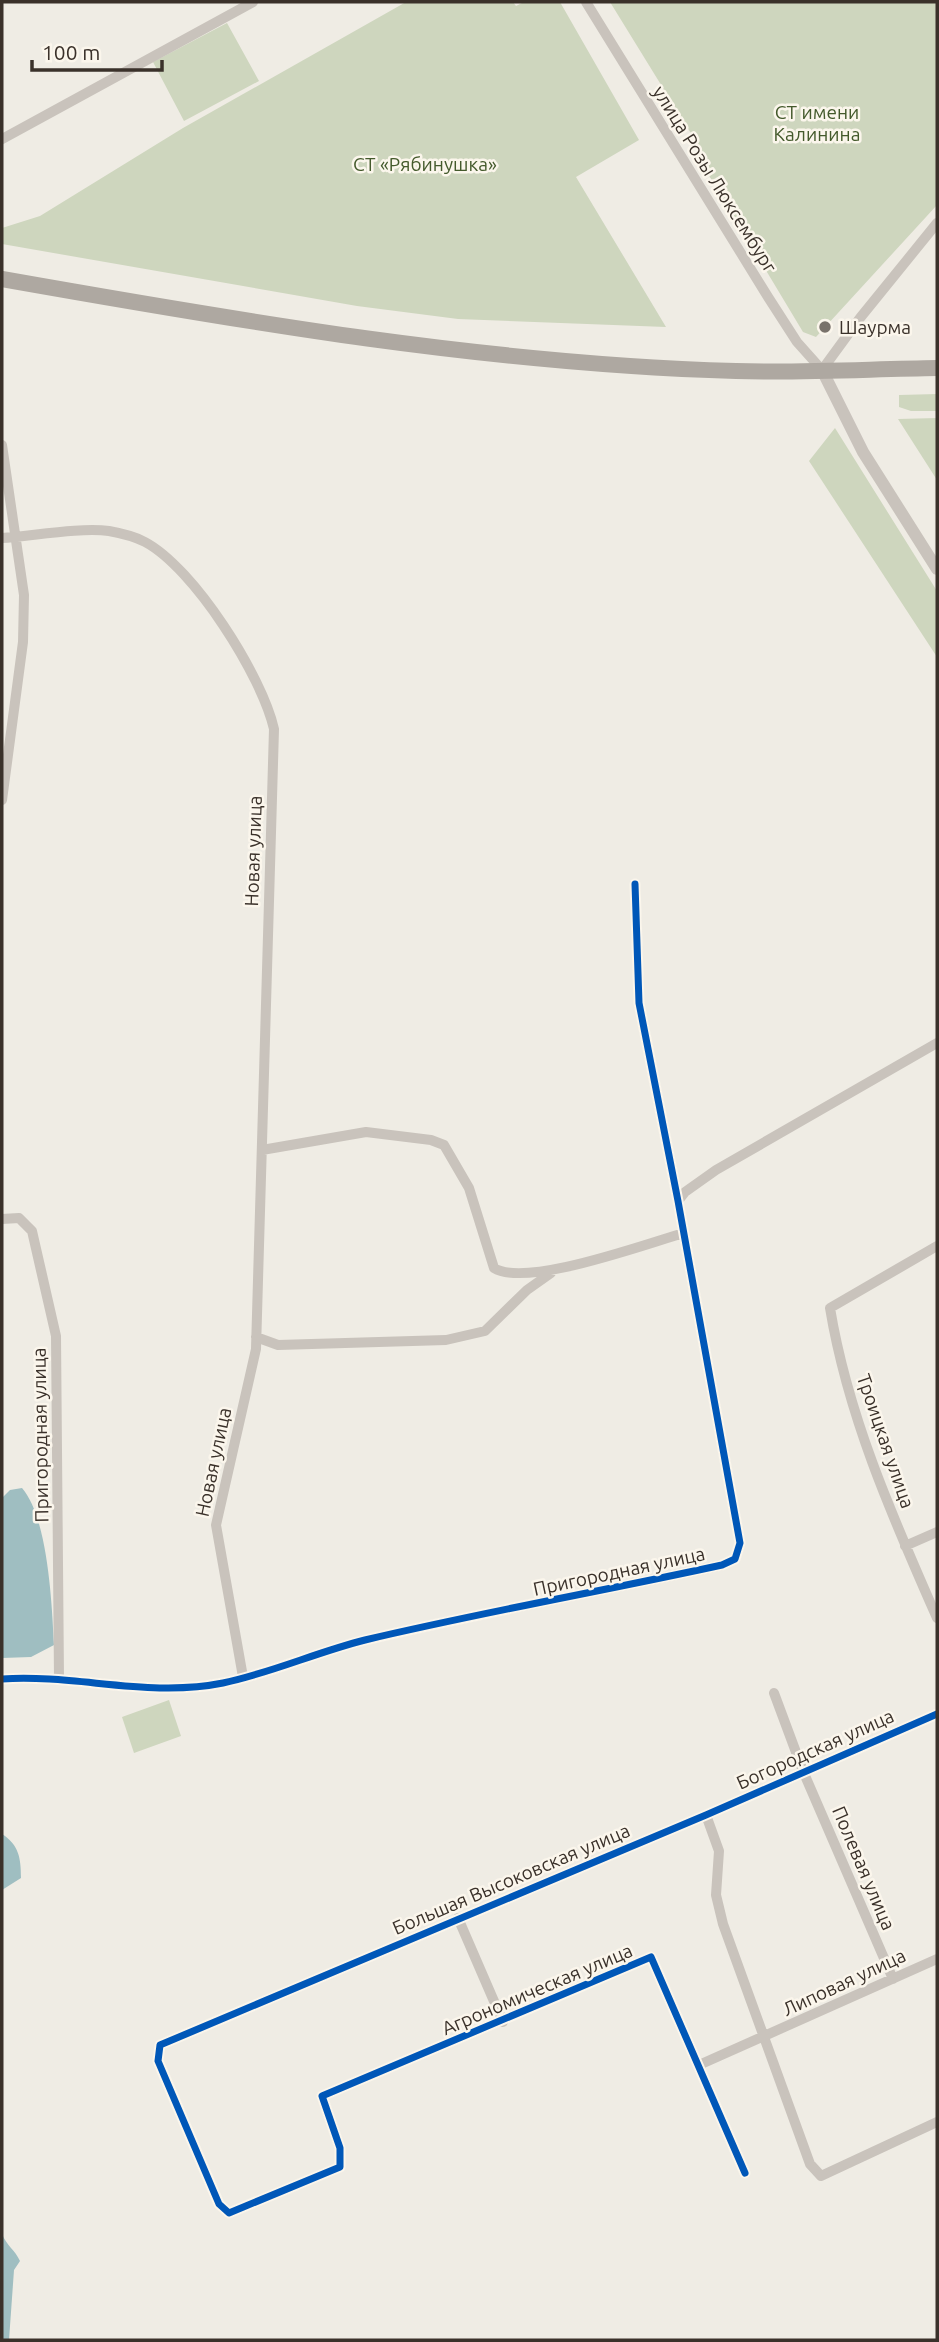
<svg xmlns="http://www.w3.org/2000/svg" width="939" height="2342" viewBox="0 0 939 2342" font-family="Ubuntu,sans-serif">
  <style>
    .green { fill: #ced6be }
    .water { fill: #9fbec1 }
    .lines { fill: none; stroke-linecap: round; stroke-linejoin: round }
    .minor { stroke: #c9c3bc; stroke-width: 10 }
    .tertiary { stroke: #c9c3bc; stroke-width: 12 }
    .primary { stroke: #aea8a1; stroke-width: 16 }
    .cycleway-casing { stroke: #fbf6ec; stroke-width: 11 }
    .cycleway { stroke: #0057b8; stroke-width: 7 }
    .poi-dot { fill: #79726b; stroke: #fbf6ec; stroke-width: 2.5 }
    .labels { text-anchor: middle; stroke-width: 5; stroke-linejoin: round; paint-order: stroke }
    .park-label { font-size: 19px; fill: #445a2c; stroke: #fbf6ec }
    .street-label { font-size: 19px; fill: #3a312a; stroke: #fbf6ec }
    .poi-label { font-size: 19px; fill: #3a312a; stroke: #fbf6ec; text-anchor: start }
  </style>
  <rect width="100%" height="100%" fill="#efece4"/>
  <path class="green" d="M406,2H513L516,6L524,2H560L639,140L576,177L666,327L458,319L357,306L2,244V228L40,216L183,128Z
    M610,2H937V205L816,337L803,332L696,154L695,140Z
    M227,23L259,81L184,121L153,62Z
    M937,394V411H911L899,407V395Z
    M937,418V480L898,419Z
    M835,428L937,591V657L809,461Z
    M169,1700L181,1736L134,1753L122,1717Z"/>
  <path class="water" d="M22,1488C48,1518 52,1604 54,1645L31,1657L2,1658V1498L10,1490Z
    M2,1834C19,1845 21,1858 21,1878L2,1890Z
    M2,2234C7,2246 15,2250 20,2261L14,2270L9,2340H2Z"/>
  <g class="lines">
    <path class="minor" d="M586,2L768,297L797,342L822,370L860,318L937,223
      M2,139L253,2
      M2,445L24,595L23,642L2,800
      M2,538C32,536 81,527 109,531C120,533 136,537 145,542C194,568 262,676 274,729L256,1349L216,1525L243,1677
      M262,1150L366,1132L431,1140L444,1145L469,1188L494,1268C526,1288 645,1244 684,1233
      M678,1201L685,1192L716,1170L937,1043
      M2,1219L19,1218L32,1231L56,1336L59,1678
      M937,1246L830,1308C848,1417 893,1518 937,1618
      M256,1337L278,1345L446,1340L485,1331L527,1290L551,1273
      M905,1546L937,1532
      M2,1679C76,1674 149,1698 223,1683C271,1673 317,1652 365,1640C483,1612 603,1591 722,1565L735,1559L740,1543L678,1201L639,1003L635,884
      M774,1693L803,1771L893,1979
      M706,1815L719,1851L716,1895L723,1924L810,2164L821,2176L937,2122
      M458,1918L503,2022
      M699,2065L937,1959
      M745,2173L651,1957L322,2096L340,2148V2167L229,2213L219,2204L158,2061L160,2045L706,1815L937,1714"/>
    <path class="tertiary" d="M822,370L863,452L937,569"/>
    <path class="primary" d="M2,279C245,322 489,364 736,371C803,373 870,369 937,368"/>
    <g class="cycleway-casing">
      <path id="cycleway" d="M2,1679C76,1674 149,1698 223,1683C271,1673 317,1652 365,1640C483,1612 603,1591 722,1565L735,1559L740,1543L678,1201L639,1003L635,884
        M745,2173L651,1957L322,2096L340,2148V2167L229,2213L219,2204L158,2061L160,2045L706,1815L937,1714"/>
    </g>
    <use href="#cycleway" class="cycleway"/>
  </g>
  <circle class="poi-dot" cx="825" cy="327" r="7"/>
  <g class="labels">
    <g class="park-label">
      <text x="817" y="119">СТ имени<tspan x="817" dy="22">Калинина</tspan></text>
      <text x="425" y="171">СТ «Рябинушка»</text>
    </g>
    <g class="street-label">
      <text transform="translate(715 179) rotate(58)" y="7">улица Розы Люксембург</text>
      <text transform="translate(253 851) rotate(-88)" y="7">Новая улица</text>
      <text transform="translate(40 1435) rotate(-91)" y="7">Пригородная улица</text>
      <text transform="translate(886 1441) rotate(71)" y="7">Троицкая улица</text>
      <text transform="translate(213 1462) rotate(-78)" y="7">Новая улица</text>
      <text transform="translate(619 1571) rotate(-12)" y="7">Пригородная улица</text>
      <text transform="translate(815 1749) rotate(-24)" y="7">Богородская улица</text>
      <text transform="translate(864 1868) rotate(67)" y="7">Полевая улица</text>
      <text transform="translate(511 1879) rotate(-23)" y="7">Большая Высоковская улица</text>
      <text transform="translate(844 1982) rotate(-25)" y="7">Липовая улица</text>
      <text transform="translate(537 1989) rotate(-23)" y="7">Агрономическая улица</text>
    </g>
    <g class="poi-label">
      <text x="839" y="334">Шаурма</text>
    </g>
  </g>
  <rect width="939" height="2342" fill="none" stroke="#3a312a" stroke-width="7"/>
  <path d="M32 60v10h130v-10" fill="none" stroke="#3a312a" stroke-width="3.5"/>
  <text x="42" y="60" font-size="21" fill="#3a312a" stroke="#fbf6ec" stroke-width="5" paint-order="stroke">100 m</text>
</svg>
